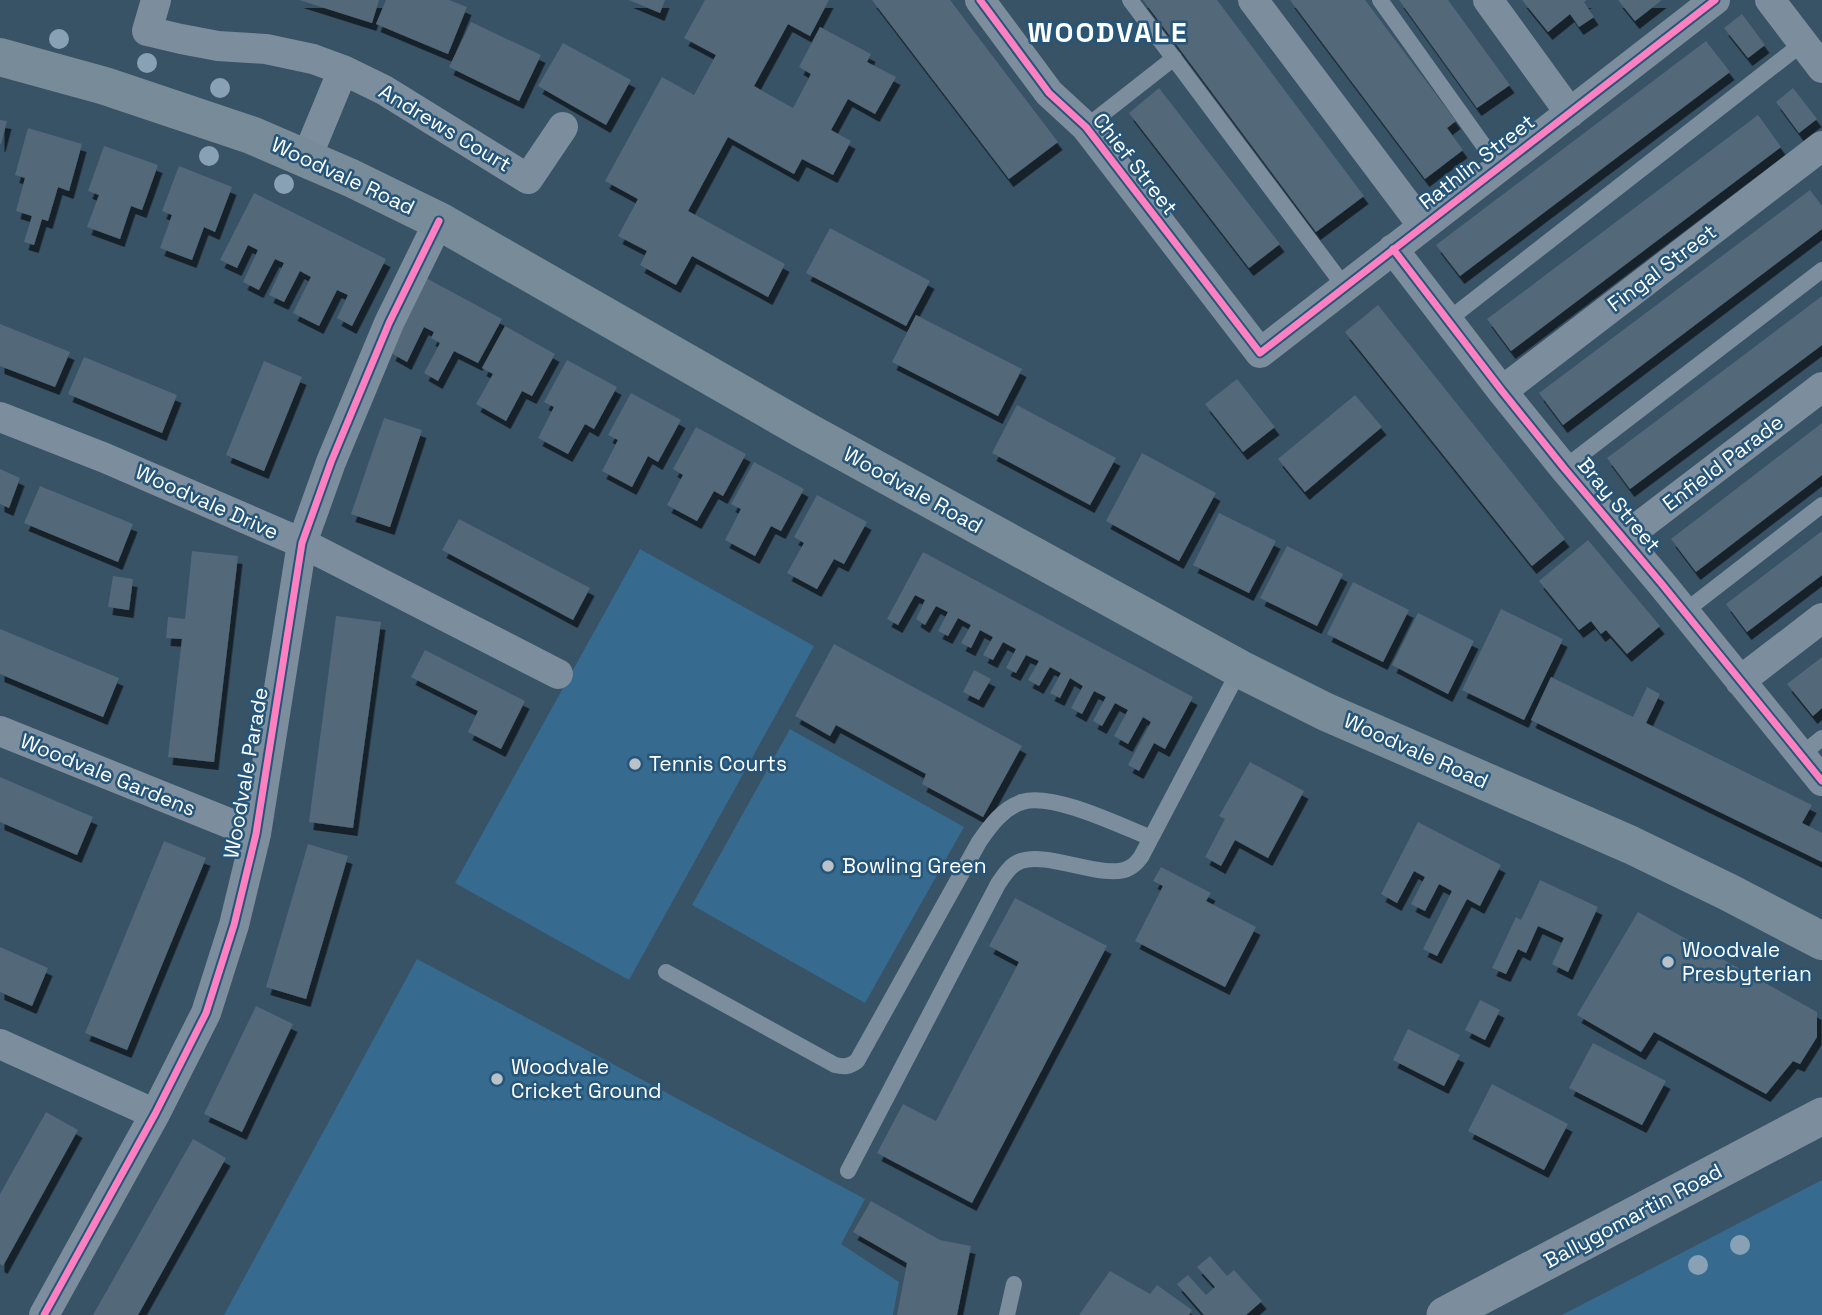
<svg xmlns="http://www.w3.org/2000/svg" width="1822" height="1315" viewBox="0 0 1822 1315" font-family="'Space Grotesk',sans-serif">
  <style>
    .green { fill: #366a8e }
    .building { fill: #536878; filter: url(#shadow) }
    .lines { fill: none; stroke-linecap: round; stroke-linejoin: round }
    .service { stroke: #7c8e9d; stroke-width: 16 }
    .minor { stroke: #7c8e9d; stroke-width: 30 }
    .tertiary { stroke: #7c8e9d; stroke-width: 37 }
    .secondary { stroke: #788b99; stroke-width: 38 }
    .cycleway-casing { stroke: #255579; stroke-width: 11 }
    .cycleway { stroke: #ff80c0; stroke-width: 7 }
    .tree { fill: #88a1b4 }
    .poi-dot { fill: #b9c2c9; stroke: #255579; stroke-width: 2.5 }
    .labels { text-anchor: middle; stroke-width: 5; stroke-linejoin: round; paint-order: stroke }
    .street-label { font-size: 21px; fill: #fff; stroke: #255579 }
    .poi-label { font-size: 21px; fill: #fff; stroke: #255579; text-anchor: start }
    .district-label { font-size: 28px; font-weight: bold; letter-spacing: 2px; fill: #fff; stroke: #255579 }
  </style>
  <defs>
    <filter id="shadow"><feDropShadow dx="4.5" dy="8" stdDeviation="0" flood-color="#0009"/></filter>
  </defs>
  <rect width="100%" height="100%" fill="#385266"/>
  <path class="green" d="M640,549L814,646L629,980L455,883Z
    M790,729L964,827L865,1003L692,905Z
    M417,959L865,1199L841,1244L899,1282L893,1315H224Z
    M1822,1180V1315H1562Z"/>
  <path class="building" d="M299,0H379L372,23Z
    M386,0H449L467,7L448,54L376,24Z
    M629,0H665L660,13Z
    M705,0H829L810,36L788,24L754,86L793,108L811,74L799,67L820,27L871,54L867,62L896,77L875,114L848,99L831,130L851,141L833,175L802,159L794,174L728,137L688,211L785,264L768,297L692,256L676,285L640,265L647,251L618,236L638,199L605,181L662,77L694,95L716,55L684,38Z
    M872,0H950L1058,142L1009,179Z
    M1143,0H1217L1364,196L1316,232Z
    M1290,0H1365L1456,121L1447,128L1463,150L1425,179Z
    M1399,0H1448L1510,85L1477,108Z
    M1522,0H1587L1584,2L1594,17L1579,27L1570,14L1548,32Z
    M1618,0H1662L1635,21Z
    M1742,14L1765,45L1748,58L1724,28Z
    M471,22L541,55L519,101L449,67Z
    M1706,41L1730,72L1460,276L1436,245Z
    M563,43L631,80L606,125L538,86Z
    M1159,88L1280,244L1249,268L1129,113Z
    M1793,88L1817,119L1799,133L1776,102Z
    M1758,115L1781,147L1511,351L1487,319Z
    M0,120L7,121L1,144H0Z
    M28,128L82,144L69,191L58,187L48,221L42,219L34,245L24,242L32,216L16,211L25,178L15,175Z
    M104,146L158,165L142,210L131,206L120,239L87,227L99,195L88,191Z
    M179,166L232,187L215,232L204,227L192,260L160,248L172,215L162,211Z
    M1810,190L1822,206V229L1563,425L1539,393Z
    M254,193L386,259L352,326L337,318L348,295L337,290L319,326L293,313L311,277L300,271L284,302L269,295L284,263L275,259L259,290L243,282L258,250L248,245L237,268L220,260Z
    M830,228L930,281L906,326L806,273Z
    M426,278L502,319L478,363L454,351L438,381L424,373L440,343L431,338L434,332L424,327L407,362L391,353Z
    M1822,296V345L1630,489L1607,458Z
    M1378,305L1565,539L1532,566L1345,332Z
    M916,315L1022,369L998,416L892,362Z
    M0,324L70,352L55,387L0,366Z
    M505,326L555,354L532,396L522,391L506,421L476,404L493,374L482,368Z
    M84,357L177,395L162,433L68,394Z
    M567,360L617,387L594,429L585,424L568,454L538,438L554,407L544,402Z
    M264,361L302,377L264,471L226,455Z
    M1237,379L1275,427L1243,452L1205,404Z
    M631,393L681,420L658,462L648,456L632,487L602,471L618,440L608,435Z
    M1355,395L1382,427L1305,492L1278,459Z
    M1017,405L1116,458L1090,505L992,453Z
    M384,418L422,430L390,527L351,514Z
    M1822,423V475L1696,572L1671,539Z
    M696,427L746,454L723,496L714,491L697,521L667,505L683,475L673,469Z
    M1142,453L1216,493L1179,561L1106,521Z
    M754,462L804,489L781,531L771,526L755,556L725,540L741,509L731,504Z
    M0,469L20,478L9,508L0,504Z
    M40,486L133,524L118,562L24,523Z
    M817,495L867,522L844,564L834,559L817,589L787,573L804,543L794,537Z
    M1219,513L1276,541L1249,593L1193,565Z
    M459,519L590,588L573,620L442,550Z
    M1822,531V575L1747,632L1726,604Z
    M1588,540L1660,626L1627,654L1606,630L1601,634L1591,621L1579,630L1539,581Z
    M1287,546L1343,574L1317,626L1260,598Z
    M192,551L238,556L214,762L168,757L182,639L166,638L168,617L185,619Z
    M923,552L1193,697L1165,749L1154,743L1139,771L1128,765L1151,722L1143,717L1128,744L1114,736L1128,710L1115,703L1102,726L1093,721L1106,697L1094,691L1082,714L1071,708L1083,686L1070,678L1060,698L1050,693L1061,673L1050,667L1039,686L1028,680L1039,661L1026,655L1016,673L1006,668L1016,649L1003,642L993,660L983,655L993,637L980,630L971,648L961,643L971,625L958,618L948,636L938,631L948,612L936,606L925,625L916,619L925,600L915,595L898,625L887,619Z
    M113,576L133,579L129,610L108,607Z
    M1353,582L1409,610L1383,662L1327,634Z
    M1501,609L1563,639L1524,720L1462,690Z
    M1418,613L1474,641L1448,694L1392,665Z
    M336,616L381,622L353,828L309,822Z
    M0,629L119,678L103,717L0,674Z
    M834,644L1022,746L983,817L922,784L926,774L836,725L830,736L795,716Z
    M425,650L525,701L501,749L468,732L478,711L411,677Z
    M1822,657V708L1813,716L1787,684Z
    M974,670L991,679L979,700L963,692Z
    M1551,677L1633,717L1647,687L1660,694L1646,723L1812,805L1802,823L1822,833V862L1531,720Z
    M1250,762L1304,791L1268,858L1235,840L1221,866L1205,857L1225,819L1219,816Z
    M0,777L93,817L77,855L0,822Z
    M1418,822L1501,865L1480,906L1467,899L1437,956L1423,949L1452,891L1439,884L1425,911L1411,904L1425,877L1414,871L1397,903L1381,894Z
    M164,841L206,858L127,1050L85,1033Z
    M308,844L348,856L306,999L266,987Z
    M1161,867L1211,893L1206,901L1256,927L1225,987L1135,941L1163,886L1153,881Z
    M1540,880L1598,907L1568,972L1552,964L1564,938L1538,926L1526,953L1518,949L1506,974L1492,968L1516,917L1521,920Z
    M1015,898L1107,946L972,1203L877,1153L903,1104L936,1121L1019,962L989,946Z
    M1638,912L1817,1012V1037L1800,1064L1793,1061L1766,1094L1654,1032L1641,1052L1577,1015Z
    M0,947L48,968L32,1006L0,992Z
    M1480,1000L1500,1010L1485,1040L1465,1030Z
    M256,1006L293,1024L242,1132L204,1114Z
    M1408,1029L1460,1055L1444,1086L1393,1060Z
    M1593,1043L1666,1081L1642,1125L1569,1088Z
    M1492,1084L1568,1124L1544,1170L1468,1131Z
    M46,1112L78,1130L3,1266L0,1264V1194Z
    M193,1139L226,1158L138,1315H93Z
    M871,1201L940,1240L971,1246L957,1315H897L907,1263L853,1232Z
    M1210,1256L1227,1276L1234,1270L1262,1301L1246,1315H1204L1177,1284L1188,1275L1206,1295L1215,1287L1197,1267Z
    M1110,1271L1150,1294L1157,1285L1192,1310L1189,1315H1079Z"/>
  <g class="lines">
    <path class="service" d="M1130,0L1344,286
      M1380,0L1499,167
      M1086,127L1174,58
      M1448,320L1803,43
      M1564,468L1822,270
      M1684,612L1822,505
      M1801,755L1822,738
      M666,972L835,1065C844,1067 849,1067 857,1061L979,842C990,826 1003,808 1022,802C1052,792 1121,826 1151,838
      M848,1171L998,884C1004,875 1011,864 1021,861C1048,851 1106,881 1129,868C1134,866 1138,861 1141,857L1240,669
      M1007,1315L1014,1284"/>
    <path class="minor" d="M156,0L147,31L181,39L218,46L266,49L313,59L343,70L384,90L528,179L563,127
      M980,0L1049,93L1086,127L1260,353L1715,0
      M1253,0L1423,226
      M1488,0L1570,113
      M1770,0L1822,68
      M307,157L343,70
      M1393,249L1502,391L1564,468L1661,583L1822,781
      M1502,391L1822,146
      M0,417L105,458L302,543L558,674
      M1624,538L1822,387
      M1740,681L1822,618
      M0,731L256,834
      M0,1044L155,1114
      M44,1315L155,1114L206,1013L234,925L256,834L302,543L331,462L389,323L439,221"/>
    <path class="tertiary" d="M1445,1315L1822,1116"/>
    <path class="secondary" d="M0,57L105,86L251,135L351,178L439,221L806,431L1240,669L1326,712L1631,845L1728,892L1822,941"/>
    <g class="cycleway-casing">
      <path id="cycleway" d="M980,0L1049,93L1086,127L1260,353L1715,0
        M1393,249L1502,391L1564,468L1661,583L1822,781
        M44,1315L155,1114L206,1013L234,925L256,834L302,543L331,462L389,323L439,221"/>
    </g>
    <use href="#cycleway" class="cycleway"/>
  </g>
  <g class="tree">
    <circle cx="59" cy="39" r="10"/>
    <circle cx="147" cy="63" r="10"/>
    <circle cx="220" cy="88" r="10"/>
    <circle cx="209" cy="156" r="10"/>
    <circle cx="284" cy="184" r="10"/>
    <circle cx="1740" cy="1245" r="10"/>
    <circle cx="1698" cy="1265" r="10"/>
  </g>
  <g class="poi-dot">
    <circle cx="635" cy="764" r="7"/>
    <circle cx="828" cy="866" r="7"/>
    <circle cx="1668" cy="962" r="7"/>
    <circle cx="497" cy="1079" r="7"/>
  </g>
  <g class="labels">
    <g class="street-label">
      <text transform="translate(445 128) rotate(31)" y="7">Andrews Court</text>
      <text transform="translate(1477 162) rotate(-38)" y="7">Rathlin Street</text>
      <text transform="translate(1135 164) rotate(52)" y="7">Chief Street</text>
      <text transform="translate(343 176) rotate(25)" y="7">Woodvale Road</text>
      <text transform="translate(1662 268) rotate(-37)" y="7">Fingal Street</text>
      <text transform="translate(1723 463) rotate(-37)" y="7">Enfield Parade</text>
      <text transform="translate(913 490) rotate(29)" y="7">Woodvale Road</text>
      <text transform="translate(207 502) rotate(24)" y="7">Woodvale Drive</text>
      <text transform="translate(1619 505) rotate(50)" y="7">Bray Street</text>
      <text transform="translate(1416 751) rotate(24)" y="7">Woodvale Road</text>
      <text transform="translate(246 773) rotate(-80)" y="7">Woodvale Parade</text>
      <text transform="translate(108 775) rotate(22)" y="7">Woodvale Gardens</text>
      <text transform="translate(1633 1216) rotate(-28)" y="7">Ballygomartin Road</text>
    </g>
    <g class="poi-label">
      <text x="649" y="771">Tennis Courts</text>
      <text x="842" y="873">Bowling Green</text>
      <text x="1682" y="957">Woodvale<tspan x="1682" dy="24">Presbyterian</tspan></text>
      <text x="511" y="1074">Woodvale<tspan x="511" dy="24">Cricket Ground</tspan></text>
    </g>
    <g class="district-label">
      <text x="1108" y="42">WOODVALE</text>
    </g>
  </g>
</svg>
